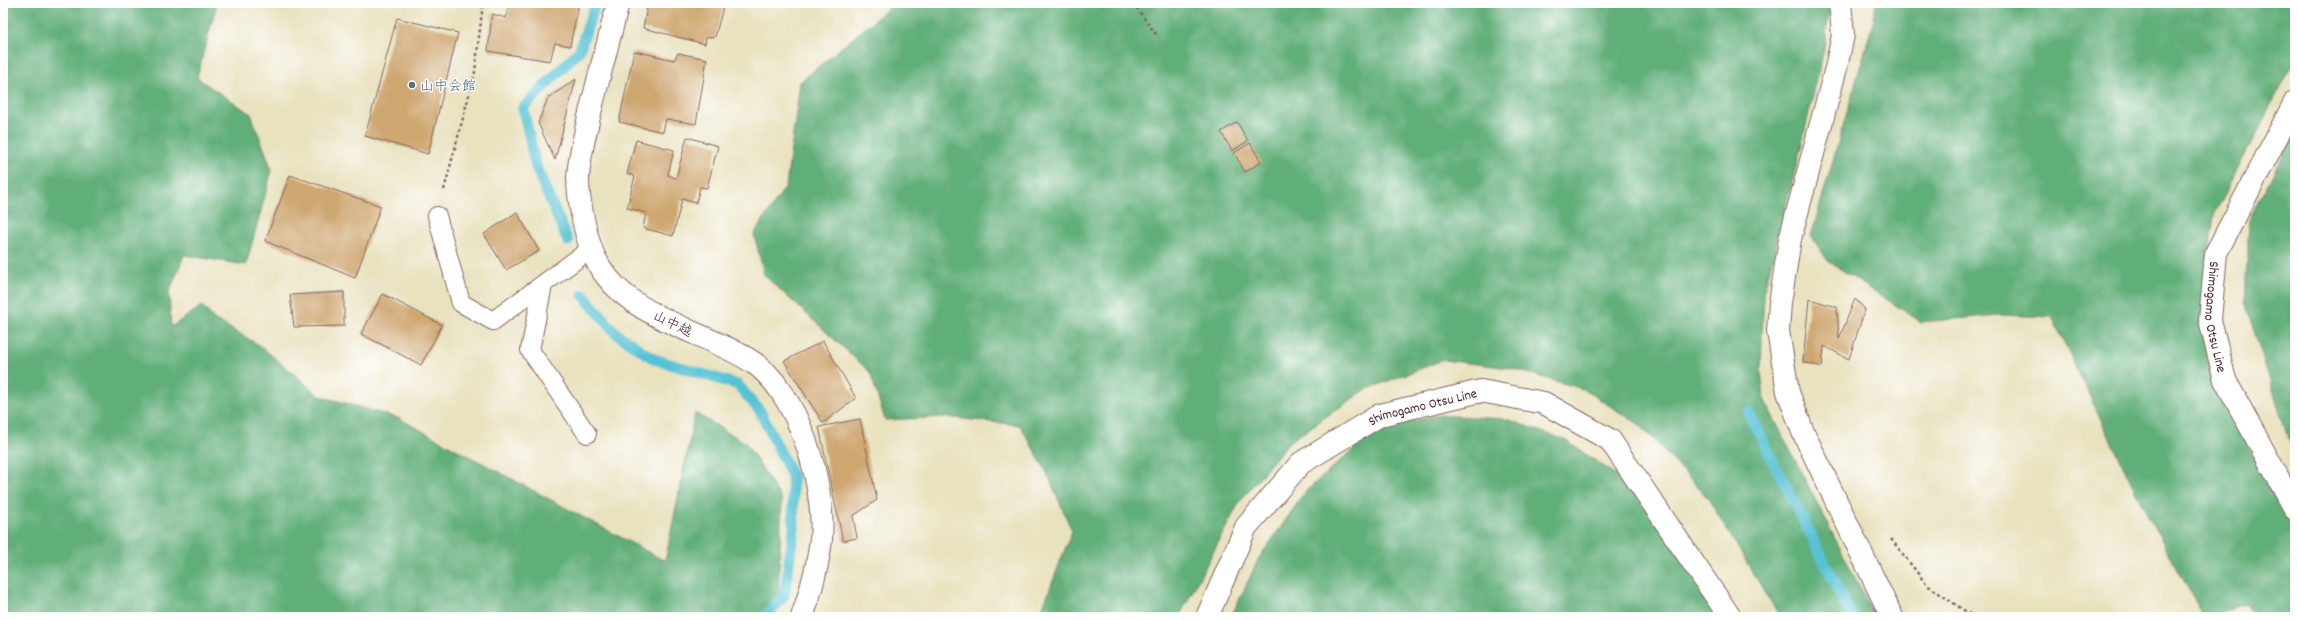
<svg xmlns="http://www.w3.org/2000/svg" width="2298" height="620" viewBox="0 0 2298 620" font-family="Dekko,'Klee One',sans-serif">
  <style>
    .forest { fill: #60ae78; stroke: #556652 }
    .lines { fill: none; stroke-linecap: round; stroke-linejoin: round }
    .stream { stroke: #59c2d5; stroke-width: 11 }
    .building { fill: #cea670 }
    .lane-casing { stroke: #82635f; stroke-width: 20 }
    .street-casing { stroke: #82635f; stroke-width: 24 }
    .primary-casing { stroke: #82635f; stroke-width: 24 }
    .path { stroke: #82635f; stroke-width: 2.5; stroke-dasharray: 3 3; stroke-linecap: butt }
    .lane { stroke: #fff; stroke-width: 18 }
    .street { stroke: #fff; stroke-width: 22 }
    .primary { stroke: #fff; stroke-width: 22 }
    .service-dot { fill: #5c6f8a; stroke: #fff; stroke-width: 1.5 }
    .labels { text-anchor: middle; stroke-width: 3; stroke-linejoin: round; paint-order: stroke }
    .service-label { font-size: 14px; fill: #4e5e75; stroke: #fff; text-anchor: start }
    .street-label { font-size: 14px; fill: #4a1f2b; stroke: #fff }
  </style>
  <rect width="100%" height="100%" fill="#fff"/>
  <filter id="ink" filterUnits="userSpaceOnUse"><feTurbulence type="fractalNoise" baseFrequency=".025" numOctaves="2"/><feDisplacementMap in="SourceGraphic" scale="8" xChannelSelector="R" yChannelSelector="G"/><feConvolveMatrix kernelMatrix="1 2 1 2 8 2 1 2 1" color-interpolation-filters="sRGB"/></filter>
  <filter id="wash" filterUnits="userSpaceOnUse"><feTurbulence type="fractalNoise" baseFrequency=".012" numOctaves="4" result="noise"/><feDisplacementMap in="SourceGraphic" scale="16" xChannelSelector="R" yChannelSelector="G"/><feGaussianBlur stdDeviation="0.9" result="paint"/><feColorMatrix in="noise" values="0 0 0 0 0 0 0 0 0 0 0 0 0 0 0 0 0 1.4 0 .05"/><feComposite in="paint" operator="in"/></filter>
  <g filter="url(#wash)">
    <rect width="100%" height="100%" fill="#e9e2bf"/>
    <path class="forest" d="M3,3H217L197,78L251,114L272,170L246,265L184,255L169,293L171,327L202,306L214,319L259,345L320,396L398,418L665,561L695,413L746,443L782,500L778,595L774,617H3Z
      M895,3H1827L1830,7L1824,49L1801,147L1764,291L1761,371L1764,399L1875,617H1780L1707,497L1640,425L1583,389L1510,368L1443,360L1365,390L1288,443L1240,501L1179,617H1039L1072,531L1047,473L1020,425L945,417L885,420L870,372L764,275L754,234L786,186L800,82Z
      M1876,3H2295V59L2214,215L2203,299L2223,393L2263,477L2295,534V617H2255L2245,604L2204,617L2140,501L2052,317L1999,315L1921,322L1828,261L1811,236L1873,23Z
      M2295,133V448L2288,437L2245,303L2249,219Z
      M1439,415L1506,419L1565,440L1634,487L1720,617H1231L1259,558L1306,491L1377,429Z"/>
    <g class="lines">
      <path class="stream" d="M568,241L536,167L523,108L579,51L596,3
        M583,295L617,334L654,359L738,385L760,411L792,476L794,528L784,596L765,617
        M1749,413L1852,617"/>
    </g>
    <g id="blocks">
      <path class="building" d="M509,3H579L570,46L555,43L550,61L488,51L492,14L506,18Z
        M648,3H731L730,5L724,4L715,37H706L705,44L643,28Z
        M397,18L458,33L428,154L365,136Z
        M634,51L674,60L678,53L707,59L696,124L666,119L663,132L619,122Z
        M576,79L555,160L538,123L548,98Z
        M1237,122L1248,141L1232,151L1221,132Z
        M687,137L718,146L707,188L700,187L696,203L682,199L673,236L643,228L646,213L627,208L635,176L627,174L636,140L674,150L668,175L676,178Z
        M1250,143L1261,162L1245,172L1234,153Z
        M290,175L381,206L355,278L265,241Z
        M517,212L539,251L506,270L484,234Z
        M344,292V326L294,327L290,295Z
        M383,294L442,325L421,365L361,334Z
        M1809,299L1837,307L1839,339L1855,299L1865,309L1849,359L1824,346L1822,367L1803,362Z
        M823,341L856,398L823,423L784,361Z
        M860,419L877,500L853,516L857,538L843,541L819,427Z"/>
    </g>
  </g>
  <g filter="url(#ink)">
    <use href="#blocks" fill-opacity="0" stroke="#82635f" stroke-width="1"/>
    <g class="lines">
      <g class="lane-casing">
        <path id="lane" d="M437,216L461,303L493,321L592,248
          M543,285L530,350L587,434"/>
      </g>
      <g class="street-casing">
        <path id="street" d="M618,3C609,40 599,76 590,113C585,134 579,157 578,178C578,200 586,241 596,260C626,318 700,329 751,361C798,390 826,486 821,539C818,566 811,591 802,617
          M1840,3L1843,35L1836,68L1790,239L1780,303L1778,331L1788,392L1803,432L1892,617"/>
      </g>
      <g class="primary-casing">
        <g id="primary">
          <path id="s1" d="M2295,102L2216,253L2210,320L2225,380L2295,509"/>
          <path id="s2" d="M1207,617L1246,527L1301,463L1380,415L1481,391L1544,403L1610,440L1730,617"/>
        </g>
      </g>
      <path class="path" d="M1133,3L1158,37
        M444,190L475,72L483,3
        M1891,539L1927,585L1974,617"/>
      <use href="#lane" class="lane"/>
      <use href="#street" class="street"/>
      <use href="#primary" class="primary"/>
    </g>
  </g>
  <circle class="service-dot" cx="412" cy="85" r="4"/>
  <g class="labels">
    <g class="service-label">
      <text x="420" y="90">山中会館</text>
    </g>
    <g class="street-label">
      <text dy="5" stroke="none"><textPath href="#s1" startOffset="235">Shimogamo Otsu Line</textPath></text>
      <text transform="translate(673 323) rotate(26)" y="5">山中越</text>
      <text dy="5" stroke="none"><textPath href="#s2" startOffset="318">Shimogamo Otsu Line</textPath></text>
    </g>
  </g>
  <rect width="2298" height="620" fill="none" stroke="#fff" stroke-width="16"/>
</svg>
